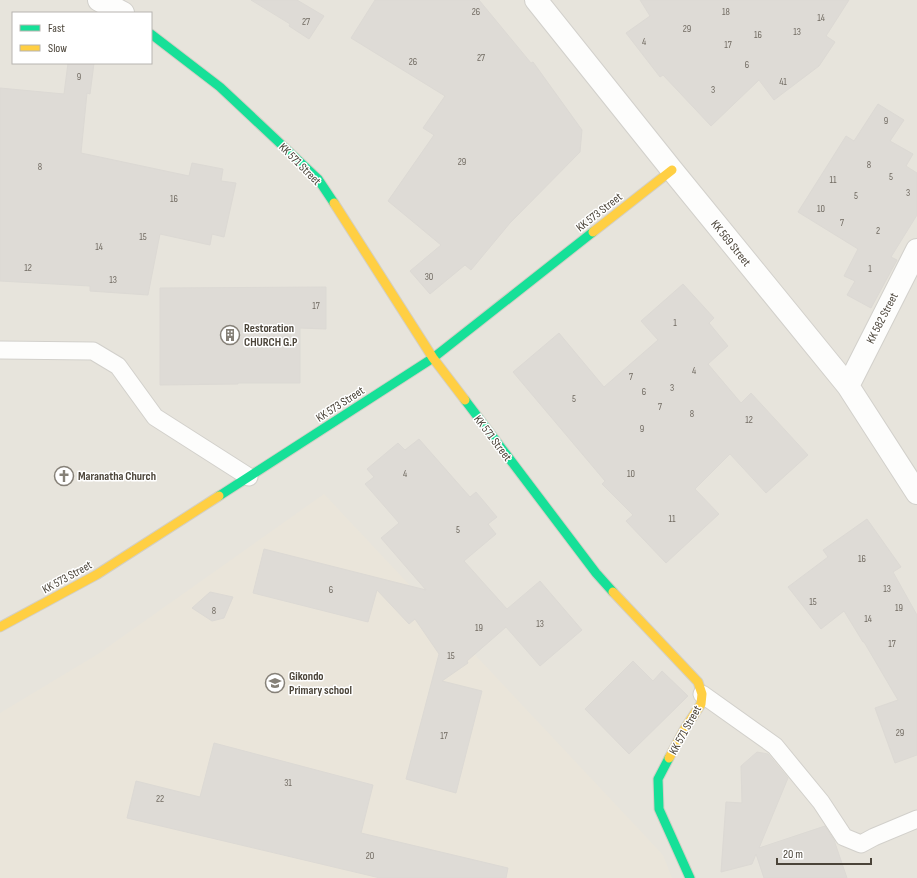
<svg xmlns="http://www.w3.org/2000/svg" width="917" height="878" viewBox="0 0 917 878" font-family="'Sofia Sans Condensed',sans-serif">
  <style>
    .residential { fill: #e7e4dc; fill-rule: evenodd }
    .education { fill: #eae5da }
    .building { fill: #dedbd6; stroke: #dcd9d4 }
    .lines { fill: none; stroke-linecap: round; stroke-linejoin: round }
    .lane-casing { stroke: #d2d0cb; stroke-width: 19 }
    .street-casing { stroke: #d2d0cb; stroke-width: 24 }
    .fast-casing { stroke: #d3cfc5; stroke-width: 11 }
    .slow-casing { stroke: #d3cfc5; stroke-width: 11 }
    .lane { stroke: #fdfdfc; stroke-width: 17 }
    .street { stroke: #fdfdfc; stroke-width: 22 }
    .fast { stroke: #16e098; stroke-width: 9 }
    .slow { stroke: #ffcf43; stroke-width: 9 }
    .labels { text-anchor: middle; stroke-width: 3; stroke-linejoin: round; paint-order: stroke }
    .number-label { font-size: 10px; fill: #706a61 }
    .street-label { font-size: 12px; fill: #4b4439; stroke: #fff }
    .poi-label { font-size: 12px; font-weight: bold; fill: #4b4439; stroke: #fff; text-anchor: start }
  </style>
  <rect width="100%" height="100%" fill="#f4f2ee"/>
  <path class="residential" d="M0,0H917V878H0ZM13,13H151V63H13Z"/>
  <path class="education" d="M324,494L663,855L672,878H0V713L98,654Z"/>
  <path class="building" d="M251,0H297L324,16L309,39L289,26L290,24Z
    M375,0H479L531,63L533,62L582,130L580,152L510,223L471,270L465,265L430,294L410,271L441,245L388,201L434,135L423,128L445,96L351,38Z
    M640,0H849L826,36L835,42L819,66L774,100L759,80L711,126L663,75L660,77L626,33L650,16Z
    M68,63H94L90,94L87,93L81,153L189,176L192,163L223,169L221,181L236,183L224,237L212,234L210,245L160,234L148,295L90,291V286L0,281V88L64,94Z
    M878,104L904,120L890,141L913,154L906,166L917,173V215L891,257L897,260L871,308L847,295L855,281L844,276L858,249L798,212L846,136L854,141Z
    M683,284L714,318L709,323L728,346L708,364L741,403L751,393L808,455L766,493L730,454L695,489L719,514L666,563L626,521L633,515L602,484L605,481L513,372L559,333L604,387L658,340L641,321Z
    M326,287V329L300,328V383H238V384L160,385V288Z
    M419,439L470,497L476,492L497,517L488,524L496,534L464,561L507,609L540,581L582,630L540,666L506,627L467,661L468,663L442,681L482,691L456,793L406,779L439,654L415,619L409,624L377,590L368,622L253,593L264,549L426,590L381,538L399,523L365,484L374,477L367,469L398,443L405,450Z
    M867,519L901,567L893,572L917,615V755L895,763L875,708L898,700L864,642H863L844,611L821,629L788,587L828,557L823,550Z
    M210,592L233,597L224,618L212,621L192,608Z
    M633,661L653,681L662,671L688,696L629,754L585,709Z
    M214,743L373,785L361,833L508,868L506,878H380L127,818L136,781L200,797Z
    M757,752L768,754L788,778L759,848L825,826L834,840L847,878H764L756,854L752,864L721,872L726,802L742,803L741,766Z"/>
  <g class="lines">
    <g class="lane-casing">
      <path id="lane" d="M0,350L93,351L118,366L155,417L249,477
        M702,694L775,746L821,802L844,837L861,844L874,837L917,819"/>
    </g>
    <g class="street-casing">
      <path id="street" d="M99,0L123,13
        M536,0L672,170L848,386L917,493
        M848,386L917,250"/>
    </g>
    <g class="fast-casing">
      <path id="fast" d="M151,34L220,87L318,179L334,203
        M465,400L596,573L613,592
        M219,496L433,358L593,232
        M669,758L658,779L659,809L690,878"/>
    </g>
    <g class="slow-casing">
      <path id="slow" d="M334,203L433,358L465,400
        M593,232L672,170
        M613,592L698,682L702,694L701,704L684,730L669,758
        M0,627L96,575L219,496"/>
    </g>
    <use href="#lane" class="lane"/>
    <use href="#street" class="street"/>
    <use href="#fast" class="fast"/>
    <use href="#slow" class="slow"/>
  </g>
  <defs>
    <g id="building-ring" transform="scale(1)"><circle r="9.5" fill="#fff" stroke="#868178" stroke-width="1.5"/><path d="M-4-6H4V6H1V3H-1V6H-4ZM-2.5-4.3h1.7v1.8h-1.7ZM.8-4.3h1.7v1.8H.8ZM-2.5-1h1.7V.8h-1.7ZM.8-1h1.7V.8H.8Z" fill="#868178"/></g>
    <g id="church-ring" transform="scale(1)"><circle r="9.5" fill="#fff" stroke="#868178" stroke-width="1.5"/><path d="M-1.2-6h2.4v3.5h3.3v2.4h-3.3V6h-2.4V-.1h-3.3v-2.4h3.3Z" fill="#868178"/></g>
    <g id="school-ring" transform="scale(1)"><circle r="9.5" fill="#fff" stroke="#868178" stroke-width="1.5"/><path d="M0-5L7-2L0 1L-7-2ZM-4 1L0 2.5L4 1V4Q0 6-4 4Z" fill="#868178"/></g>
  </defs>
  <g fill-rule="evenodd">
    <use href="#building-ring" x="230" y="335"/>
    <use href="#church-ring" x="64" y="476"/>
    <use href="#school-ring" x="275" y="683"/>
  </g>
  <g class="labels">
    <g class="number-label">
      <text x="476" y="15">26</text>
      <text x="726" y="15">18</text>
      <text x="821" y="21">14</text>
      <text x="306" y="25">27</text>
      <text x="687" y="32">29</text>
      <text x="797" y="35">13</text>
      <text x="758" y="38">16</text>
      <text x="644" y="45">4</text>
      <text x="728" y="48">17</text>
      <text x="481" y="61">27</text>
      <text x="413" y="65">26</text>
      <text x="747" y="68">6</text>
      <text x="79" y="80">9</text>
      <text x="783" y="85">41</text>
      <text x="713" y="93">3</text>
      <text x="886" y="124">9</text>
      <text x="462" y="165">29</text>
      <text x="869" y="168">8</text>
      <text x="40" y="170">8</text>
      <text x="891" y="180">5</text>
      <text x="833" y="183">11</text>
      <text x="908" y="196">3</text>
      <text x="856" y="199">5</text>
      <text x="174" y="202">16</text>
      <text x="821" y="212">10</text>
      <text x="842" y="226">7</text>
      <text x="878" y="234">2</text>
      <text x="143" y="240">15</text>
      <text x="99" y="250">14</text>
      <text x="28" y="271">12</text>
      <text x="870" y="272">1</text>
      <text x="429" y="280">30</text>
      <text x="113" y="283">13</text>
      <text x="316" y="309">17</text>
      <text x="675" y="326">1</text>
      <text x="694" y="374">4</text>
      <text x="631" y="380">7</text>
      <text x="672" y="391">3</text>
      <text x="644" y="395">6</text>
      <text x="574" y="402">5</text>
      <text x="660" y="410">7</text>
      <text x="692" y="417">8</text>
      <text x="749" y="423">12</text>
      <text x="642" y="432">9</text>
      <text x="405" y="477">4</text>
      <text x="631" y="477">10</text>
      <text x="672" y="522">11</text>
      <text x="458" y="533">5</text>
      <text x="862" y="562">16</text>
      <text x="887" y="592">13</text>
      <text x="331" y="593">6</text>
      <text x="813" y="605">15</text>
      <text x="899" y="611">19</text>
      <text x="214" y="614">8</text>
      <text x="868" y="622">14</text>
      <text x="540" y="627">13</text>
      <text x="479" y="631">19</text>
      <text x="892" y="647">17</text>
      <text x="451" y="659">15</text>
      <text x="900" y="736">29</text>
      <text x="444" y="739">17</text>
      <text x="288" y="786">31</text>
      <text x="160" y="802">22</text>
      <text x="370" y="859">20</text>
    </g>
    <g class="street-label">
      <text transform="translate(300 164) rotate(45)" y="4">KK 571 Street</text>
      <text transform="translate(599 212) rotate(-38)" y="4">KK 573 Street</text>
      <text transform="translate(731 243) rotate(51)" y="4">KK 569 Street</text>
      <text transform="translate(882 318) rotate(-63)" y="4">KK 582 Street</text>
      <text transform="translate(340 404) rotate(-33)" y="4">KK 573 Street</text>
      <text transform="translate(493 438) rotate(53)" y="4">KK 571 Street</text>
      <text transform="translate(67 577) rotate(-29)" y="4">KK 573 Street</text>
      <text transform="translate(685 730) rotate(-61)" y="4">KK 571 Street</text>
    </g>
    <g class="poi-label">
      <text x="244" y="332">Restoration<tspan x="244" dy="14">CHURCH G.P</tspan></text>
      <text x="78" y="480">Maranatha Church</text>
      <text x="289" y="680">Gikondo<tspan x="289" dy="14">Primary school</tspan></text>
    </g>
  </g>
  <rect x="12" y="12" width="140" height="52" fill="#ffffff" stroke="#b7b4b0"/>
  <rect x="20" y="25" width="20" height="6" fill="#16e098" stroke="#b7b4b0"/>
  <text x="48" y="32" font-size="12" fill="#4b4439">Fast</text>
  <rect x="20" y="45" width="20" height="6" fill="#ffcf43" stroke="#b7b4b0"/>
  <text x="48" y="52" font-size="12" fill="#4b4439">Slow</text>
  <path d="M777 858v6h94v-6" fill="none" stroke="#4b4439" stroke-width="2"/>
  <text x="783" y="858" font-size="12" fill="#4b4439" stroke="#ffffff" stroke-width="3" paint-order="stroke">20 m</text>
</svg>
